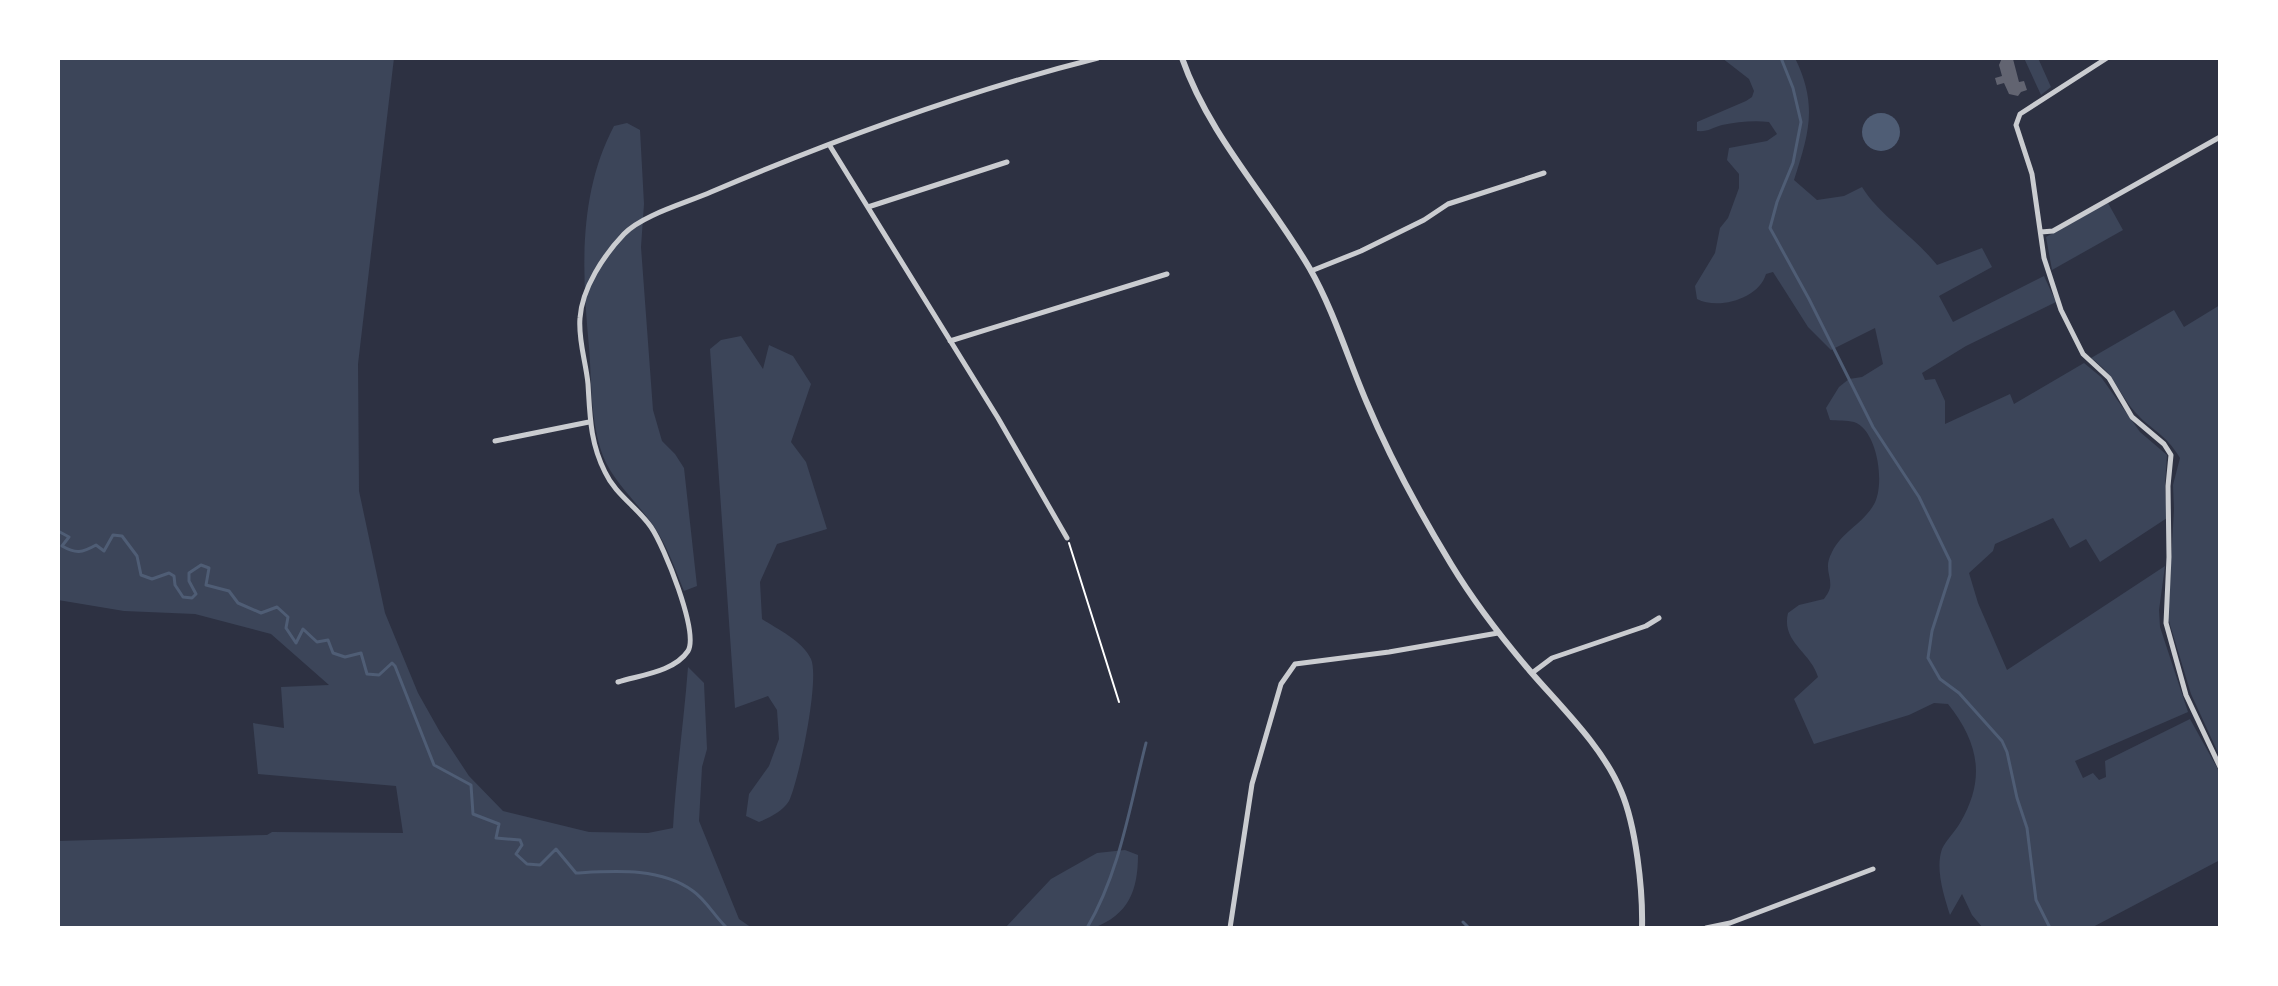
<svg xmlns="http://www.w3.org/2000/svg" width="2278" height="986" viewBox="0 0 2278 986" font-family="Figtree,sans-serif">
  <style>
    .green { fill: #3c4559 }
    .water { fill: #4f5d75 }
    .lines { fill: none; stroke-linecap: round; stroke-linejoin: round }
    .stream { stroke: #4f5d75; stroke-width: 3 }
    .building { fill: #626471 }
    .path { stroke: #fff; stroke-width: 2 }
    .minor { stroke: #caccd0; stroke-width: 5 }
    .tertiary { stroke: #caccd0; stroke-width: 6 }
  </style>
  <rect width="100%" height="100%" fill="#2d3142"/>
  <path class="green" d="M58,58H394L358,364L359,491L385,613L418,693L440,732L469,776L503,811L589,832L648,833L673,828C676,774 684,721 688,667L704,683L707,749L702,767L699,821L739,919L752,928H58V841L267,835L272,832L403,833L396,786L258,774L253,723L284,728L281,687L329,685L271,634L195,614L124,611L58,600Z
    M1722,58H1795C1818,105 1809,133 1794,180L1817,200L1844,196L1862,187C1880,216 1914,236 1937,265L1982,248L1992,267L1939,296L1953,322L2044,276L2056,302L1966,346L1922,373L1925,380L1935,379L1945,401V424L2010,394L2014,404L2084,363L2101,377L2140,432L2167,455L2165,485L2167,518L2100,562L2086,539L2070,548L2053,518L1995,544L1993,551L1969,573L1978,603L2007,670L2165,566L2159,610L2160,627L2188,712L2075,761L2083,778L2093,773L2099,780L2106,777L2105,761L2190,719L2220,773V860L2091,928H1983L1972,915L1962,894L1950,915C1944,896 1935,869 1942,849C1946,840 1955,832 1960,823C1986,779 1979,743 1948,704L1934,703L1909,715L1814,744L1794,699L1818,677C1811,652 1781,642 1788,613L1799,605L1824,599C1826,596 1829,592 1830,588C1832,575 1823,569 1832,552C1842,532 1862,524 1873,506C1886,487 1878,430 1854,422C1847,420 1837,421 1830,420L1826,408L1839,387L1849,379L1862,377L1883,364L1875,328L1831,350L1808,327L1773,272L1766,274C1759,299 1718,310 1697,299L1695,286L1715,253L1720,228L1728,218L1739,188V174L1727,160L1729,148L1767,141L1777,134L1769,122C1754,120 1737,122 1722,125C1712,128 1708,132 1697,131V122L1746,101L1752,97L1754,91L1749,79Z
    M2024,58H2038L2051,87L2041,95Z
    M627,123L640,130L644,204L641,247L653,410L662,441L675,454L684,468L697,586L684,591C675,569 667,545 653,525C637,502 614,483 603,456C590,420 592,384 589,347C582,273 578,194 614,126Z
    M2108,203L2123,230L2052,270L2046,237Z
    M2220,305V757L2191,694L2168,618L2174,509L2173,485L2180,458C2165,433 2152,431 2135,412C2117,391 2116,376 2091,358L2174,310L2184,327Z
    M741,336L763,369L769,345L793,356L811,384L791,442L806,462L827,529L777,544L760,582L762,619C777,629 803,641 811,659C820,679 799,780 789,801C783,811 769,818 759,822L746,816L749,794L769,766L779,739L777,710L768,696L735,708L710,349L721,340Z
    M1125,850L1138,855C1138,890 1129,915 1093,928C1081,932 1022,928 1005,928L1051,879L1097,853Z"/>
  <path class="water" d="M1862 132a19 19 0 1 1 38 0a19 19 0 1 1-38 0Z"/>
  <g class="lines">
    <path class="stream" d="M1781,58L1793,88L1801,122L1793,163L1777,202L1770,228L1809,299L1873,427L1919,497L1950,561V575L1932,631L1928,658L1940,679L1959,693L2002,741L2007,752L2017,798L2027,828L2036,900L2050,928
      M58,531L69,537L62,546C76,554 82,553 96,545L104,551L113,535L122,536L137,556L141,575L152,579L169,573L174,576L175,585L183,597L192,598L196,594L189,581V573L201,565L209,568L206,585L229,591L238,603L261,613L277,607L288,617L286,628L296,643L303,629L317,642L328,640L333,653L345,657L361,653L367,674L379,675L392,663L395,666L434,765L471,785L473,814L499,824L496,838L520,840L522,845L516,854L527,864L540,865L556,849L576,873C614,871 660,867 693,891C706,900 715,917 727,928
      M1463,922L1469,928
      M1087,928C1120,872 1130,805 1146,743"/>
  </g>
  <path class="building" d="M2002,58L2013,59L2019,82L2024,81L2027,90L2021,92L2018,96L2009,94L2004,83L1997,85L1995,78L2002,76L1999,65Z"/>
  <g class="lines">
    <path class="path" d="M1069,543L1119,702"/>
    <path class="minor" d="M2107,58L2020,114L2016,125L2032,174L2044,258L2061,310L2083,354L2109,378L2132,417L2164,444L2171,455L2168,486L2169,557L2166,623L2186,695L2220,767
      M830,146L998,418L1067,538
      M868,207L1007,162
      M2041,232L2053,231L2220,137
      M1311,271L1361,251L1424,220L1448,204L1544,173
      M950,341L1167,274
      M495,441L589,422
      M1532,673L1552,658L1646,626L1659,618
      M618,682C640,675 674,672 688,651C699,632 664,546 651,527C637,507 615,494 605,472C590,442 590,416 588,384C586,362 578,340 580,318C582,288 604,255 624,234C642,215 686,203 711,192C836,139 966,91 1098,58
      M1230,928L1252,784L1281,684L1295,664L1389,652L1498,633
      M1706,928L1730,923L1873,869"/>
    <path class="tertiary" d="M1182,58C1210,138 1269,198 1310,269C1334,311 1348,359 1367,403C1390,458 1420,513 1451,564C1474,602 1501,637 1530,671C1561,707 1603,747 1621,791C1636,826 1643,890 1642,928"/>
  </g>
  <rect width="2278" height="986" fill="none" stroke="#ffffff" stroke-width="120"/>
</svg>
